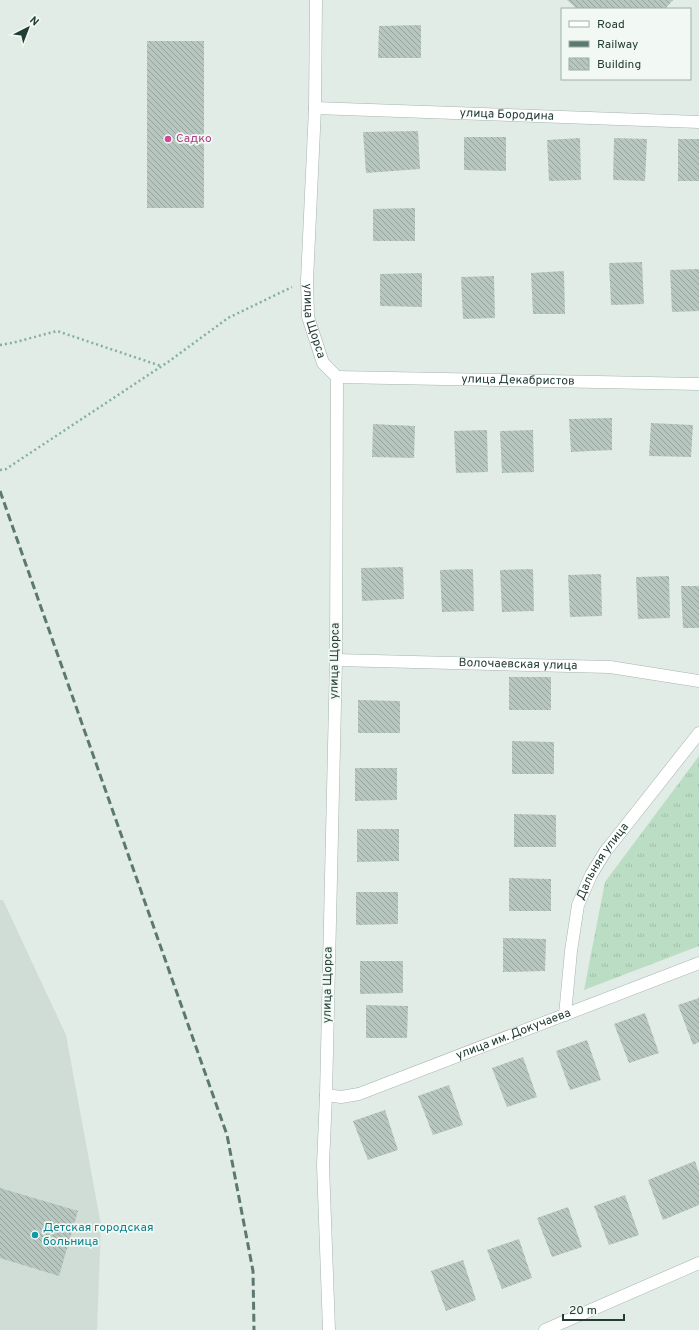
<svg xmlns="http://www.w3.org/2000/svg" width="699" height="1330" font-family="Overpass,sans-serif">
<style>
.built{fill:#d0dcd6}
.grass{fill:url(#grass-tufts)}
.building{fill:url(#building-back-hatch)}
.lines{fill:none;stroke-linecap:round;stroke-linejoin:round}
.street-casing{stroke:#a5b4ae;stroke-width:13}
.path{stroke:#82b0a1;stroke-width:2.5;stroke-dasharray:2 3;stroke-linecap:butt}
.street{stroke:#fff;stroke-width:12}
.rail{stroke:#5c7971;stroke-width:3;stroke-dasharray:8 4;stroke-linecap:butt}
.hotel-dot{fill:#d1479c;stroke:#f2f9f5;stroke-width:1.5}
.culture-dot{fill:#0f9aa8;stroke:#f2f9f5;stroke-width:1.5}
.labels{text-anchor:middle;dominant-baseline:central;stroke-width:3.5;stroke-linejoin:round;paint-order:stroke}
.street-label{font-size:12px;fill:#223d35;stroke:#f2f9f5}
.hotel-label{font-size:12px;fill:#b23c85;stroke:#f2f9f5;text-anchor:start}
.culture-label{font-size:12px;fill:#0d838f;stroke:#f2f9f5;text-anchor:start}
</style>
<defs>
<pattern id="grass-tufts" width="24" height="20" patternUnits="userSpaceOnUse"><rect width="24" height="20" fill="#baddc3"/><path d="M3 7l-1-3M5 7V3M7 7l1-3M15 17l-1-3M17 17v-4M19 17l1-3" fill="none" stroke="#a0bfa8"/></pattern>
<pattern id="building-back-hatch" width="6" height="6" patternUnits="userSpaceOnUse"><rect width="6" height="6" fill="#b7c7c0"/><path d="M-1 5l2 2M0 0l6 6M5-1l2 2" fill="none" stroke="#94a39d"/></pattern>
</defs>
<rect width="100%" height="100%" fill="#e2ece7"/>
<path class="built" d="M0,900H3L66,1035L101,1225L97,1330H0Z"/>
<path class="grass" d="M699,756V946L584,990L605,882Z"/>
<g class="building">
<path d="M567,0H673L665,9H577Z"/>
<path d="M421,25V58H378L379,26Z"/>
<rect x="147" y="41" width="57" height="167"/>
<path d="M418,131L420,169L366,173L363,132Z"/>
<path d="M464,137H506V171L464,170Z"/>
<path d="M580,138L581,180L549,181L547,140Z"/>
<path d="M614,138L647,139L645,181L613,180Z"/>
<rect x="678" y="139" width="21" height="42"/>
<path d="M415,208V241H373V209Z"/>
<path d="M642,262L644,304L611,305L609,263Z"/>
<path d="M699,269V311L672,312L670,270Z"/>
<path d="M564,271L565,314H533L531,273Z"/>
<path d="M422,273V307L380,306V274Z"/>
<path d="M494,276L495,318L463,319L461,277Z"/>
<path d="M612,418V450L571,452L569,419Z"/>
<path d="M651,423L693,425L691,457L649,456Z"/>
<path d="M373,424L415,426L414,458L372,457Z"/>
<path d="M487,430L488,472L456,473L454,431Z"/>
<path d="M533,430L534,472L502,473L500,431Z"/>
<path d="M403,567L404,599L362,601L361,568Z"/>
<path d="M473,569L474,611L442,612L440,570Z"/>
<path d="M533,569L534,611L502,612L500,570Z"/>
<path d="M601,574L602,616L570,617L568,575Z"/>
<path d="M669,576L670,618L638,619L636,577Z"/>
<path d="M681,586H699V628H683Z"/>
<rect x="509" y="677" width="42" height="33"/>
<path d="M358,700L400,701V733H358Z"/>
<path d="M512,741L554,742V774H512Z"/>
<path d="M355,768H397V800L355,801Z"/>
<path d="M514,814L556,815V847H514Z"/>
<path d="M357,829H399V861L357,862Z"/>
<path d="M509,878L551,879V911H509Z"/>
<path d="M356,892H398V924L356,925Z"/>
<path d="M503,938L546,939L545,971L503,972Z"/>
<path d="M360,961H403V993L360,994Z"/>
<path d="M699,998V1042L693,1045L678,1005Z"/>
<path d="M366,1005L408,1006L407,1038H366Z"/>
<path d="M645,1013L659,1053L629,1063L614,1024Z"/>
<path d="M587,1040L601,1080L570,1090L556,1051Z"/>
<path d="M523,1057L537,1097L507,1107L492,1068Z"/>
<path d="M449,1085L463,1125L433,1135L418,1096Z"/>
<path d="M385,1110L398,1150L368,1160L353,1121Z"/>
<path d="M695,1161L699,1174V1205L663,1220L648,1180Z"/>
<path d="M0,1188L78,1211L59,1276L0,1258Z"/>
<path d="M625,1195L639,1235L609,1245L594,1206Z"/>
<path d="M568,1207L582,1247L552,1257L537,1218Z"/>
<path d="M519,1239L532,1278L502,1289L487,1250Z"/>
<path d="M463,1260L476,1300L446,1311L431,1271Z"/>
</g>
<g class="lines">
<defs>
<g id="street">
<path id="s1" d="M316,0L315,108L307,280L308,317L323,363L337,377L336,660L326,1095L323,1165L329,1330"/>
<path id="s2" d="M315,108L699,122"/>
<path id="s3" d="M337,377L699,384"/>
<path id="s4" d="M336,660L610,667L699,681"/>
<path id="s5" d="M565,1015L571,951L578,905L591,875L605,852L699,733"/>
<path id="s6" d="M326,1095L341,1097L359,1094L699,963"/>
<path d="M545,1330L699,1263"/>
</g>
</defs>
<use href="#street" class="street-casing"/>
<g class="path">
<path d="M0,345L12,343L57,331L161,366"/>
<path d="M0,470L6,469L168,362L228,318L292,287"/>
</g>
<use href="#street" class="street"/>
<path class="rail" d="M0,491L227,1135L253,1271L254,1330"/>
</g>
<circle class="hotel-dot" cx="168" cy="139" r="4"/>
<circle class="culture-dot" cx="35" cy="1235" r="4"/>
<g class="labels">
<g class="street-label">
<text stroke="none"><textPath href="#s2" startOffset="192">улица Бородина</textPath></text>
<text stroke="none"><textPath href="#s1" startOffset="322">улица Щорса</textPath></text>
<text stroke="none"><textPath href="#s3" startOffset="181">улица Декабристов</textPath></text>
<text transform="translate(335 661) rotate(-89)">улица Щорса</text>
<text stroke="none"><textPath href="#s4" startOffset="182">Волочаевская улица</textPath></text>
<text stroke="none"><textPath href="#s5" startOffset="161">Дальняя улица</textPath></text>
<text transform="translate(328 985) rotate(-89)">улица Щорса</text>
<text stroke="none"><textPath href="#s6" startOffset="199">улица им. Докучаева</textPath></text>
</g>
<g class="hotel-label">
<text x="176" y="139">Садко</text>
</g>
<g class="culture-label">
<text x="43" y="1228">Детская городская<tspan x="43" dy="14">больница</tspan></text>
</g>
</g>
<rect x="561" y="8" width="130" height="72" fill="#f2f9f5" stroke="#9faea8"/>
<rect x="569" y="21" width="20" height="6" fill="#ffffff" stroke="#9faea8"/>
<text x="597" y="28" font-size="12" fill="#223d35">Road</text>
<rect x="569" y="41" width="20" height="6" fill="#5c7971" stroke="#9faea8"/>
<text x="597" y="48" font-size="12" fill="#223d35">Railway</text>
<rect x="569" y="58" width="20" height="12" fill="url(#building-back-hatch)" stroke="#9faea8"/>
<text x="597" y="68" font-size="12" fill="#223d35">Building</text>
<g transform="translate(28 28) rotate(42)" stroke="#f2f9f5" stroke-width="3" paint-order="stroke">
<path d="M0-3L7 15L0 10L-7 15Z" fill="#223d35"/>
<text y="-6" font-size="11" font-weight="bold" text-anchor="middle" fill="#223d35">N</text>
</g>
<path d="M563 1314v6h61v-6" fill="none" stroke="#223d35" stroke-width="2"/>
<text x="569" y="1314" font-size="12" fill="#223d35" stroke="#f2f9f5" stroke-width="3" paint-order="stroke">20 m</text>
</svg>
